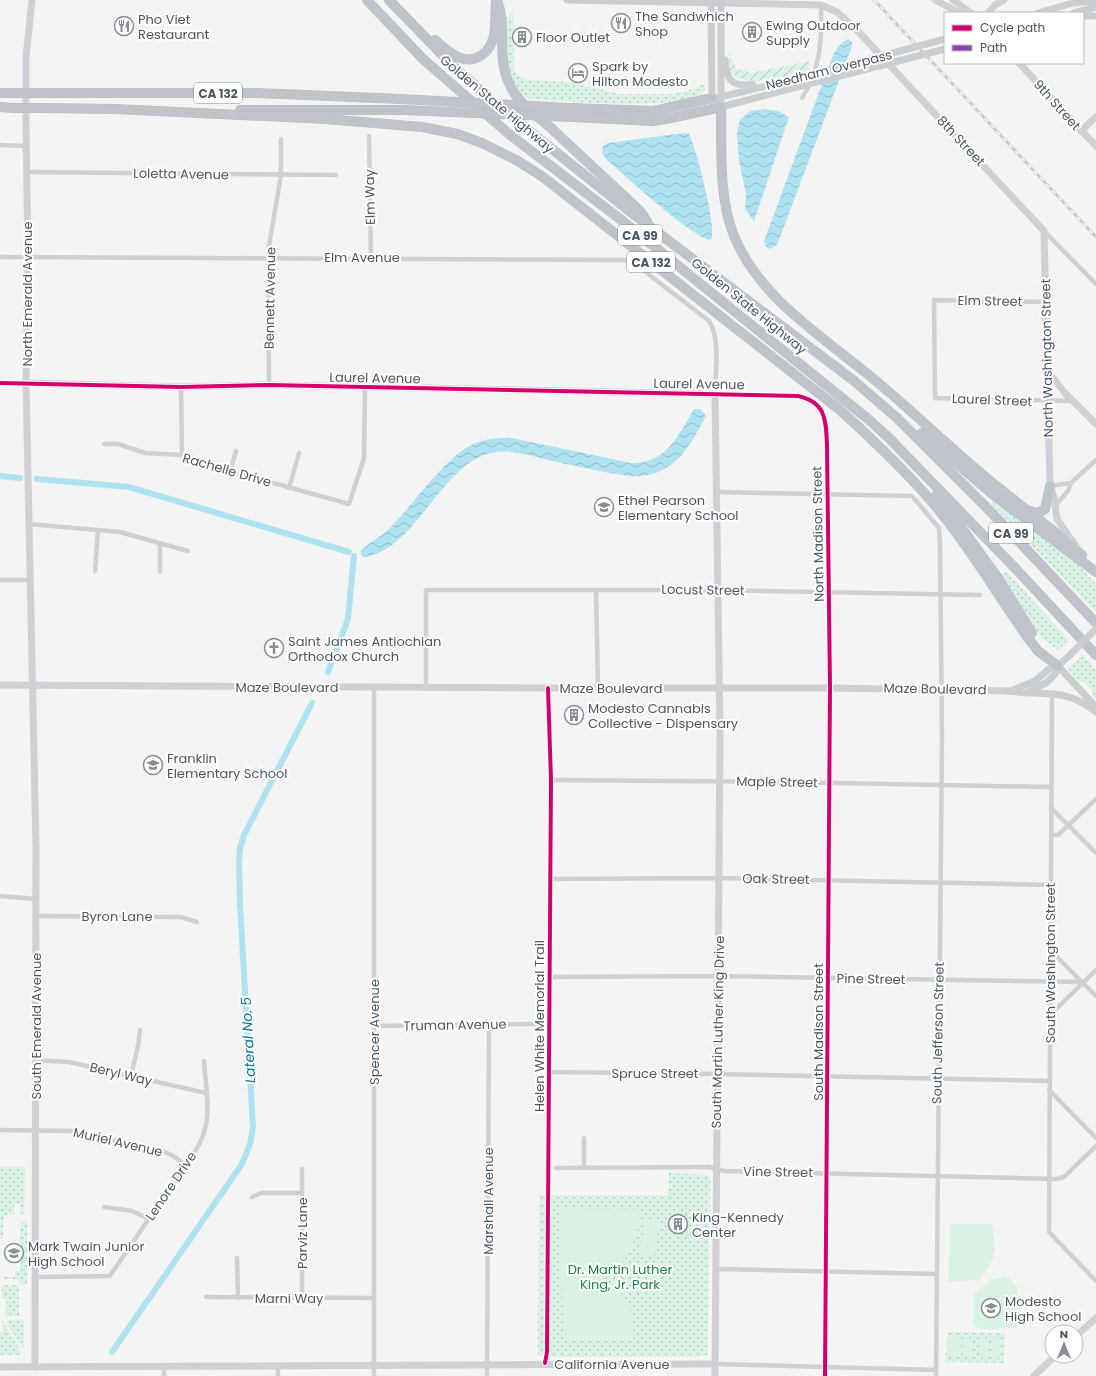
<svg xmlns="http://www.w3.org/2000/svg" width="1096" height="1376" font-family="Poppins,sans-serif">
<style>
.grass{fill:url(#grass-dots)}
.garden{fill:url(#garden-furrows)}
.pitch{fill:#d9f2e3}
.water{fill:url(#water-waves)}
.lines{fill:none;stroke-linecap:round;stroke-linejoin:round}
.canal{stroke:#aee2f0;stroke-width:6}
.highway-casing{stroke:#b9bec3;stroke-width:10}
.street{stroke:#ced0d2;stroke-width:4.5}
.secondary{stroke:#ced0d4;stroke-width:7}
.primary{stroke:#caced1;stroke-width:7}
.highway{stroke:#bec4c9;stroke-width:9}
.rail-casing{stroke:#c9cacc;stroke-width:3}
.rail{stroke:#fff;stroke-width:1.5;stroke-dasharray:4.5;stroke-linecap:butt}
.highway-bridge-casing{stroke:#b9bec3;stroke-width:10;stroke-linecap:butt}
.primary-bridge{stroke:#caced1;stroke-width:7}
.highway-bridge{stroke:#bec4c9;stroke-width:9}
.quiet{stroke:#8e44ad;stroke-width:3;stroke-dasharray:6 3;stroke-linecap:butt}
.cycleway-casing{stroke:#fff;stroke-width:6}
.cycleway{stroke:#d6006c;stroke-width:4}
.labels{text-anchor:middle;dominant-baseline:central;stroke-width:4;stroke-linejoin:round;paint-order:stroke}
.shield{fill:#fff;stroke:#808990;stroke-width:1}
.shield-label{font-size:12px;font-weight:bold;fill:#4a5661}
.poi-label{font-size:13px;fill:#4a5661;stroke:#fff;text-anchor:start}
.street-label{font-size:13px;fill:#4a5661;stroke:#fff}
.park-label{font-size:13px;fill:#17864f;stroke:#fff}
.water-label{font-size:14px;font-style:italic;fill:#0c7c9b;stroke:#fff}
</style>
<defs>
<pattern id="grass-dots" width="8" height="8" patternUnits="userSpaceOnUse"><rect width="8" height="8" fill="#d9f2e3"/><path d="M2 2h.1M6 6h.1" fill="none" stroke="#b2c7bb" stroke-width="1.8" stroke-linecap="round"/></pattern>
<pattern id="garden-furrows" width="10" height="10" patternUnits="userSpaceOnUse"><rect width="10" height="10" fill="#d9f2e3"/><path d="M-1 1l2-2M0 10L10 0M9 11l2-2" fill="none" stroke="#b2c7bb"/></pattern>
<pattern id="water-waves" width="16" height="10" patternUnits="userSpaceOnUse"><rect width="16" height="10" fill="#aee2f0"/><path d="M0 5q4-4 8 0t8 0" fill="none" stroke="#90bac6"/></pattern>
</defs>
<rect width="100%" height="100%" fill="#f4f4f4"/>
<g class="grass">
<path d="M513,11L514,70L524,79L574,83L619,94H670L687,91L705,83L704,88L706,89C689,114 555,100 523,98C504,75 506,44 506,16H509Z"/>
<path d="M994,500L1072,558L1096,584V612L991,503Z"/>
<path d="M1006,571L1069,640L1058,650L1042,639L1001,574Z"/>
<path d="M1083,655L1096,670V699L1093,696L1092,690L1084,682L1078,681L1068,669Z"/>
<path d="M0,1167H25L24,1214H20V1204H14V1214L8,1213L7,1215L4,1216L3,1239H0Z"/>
<path d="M669,1173L710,1175L708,1355L697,1357H550L538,1355L539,1195H668Z"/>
<path d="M22,1222H27V1285H20L19,1279H4V1277H15V1271H20V1227Z"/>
<path d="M2,1285H19V1299H4L2,1297Z"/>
<path d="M6,1300H19V1316L6,1317Z"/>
<path d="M24,1319V1348L23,1349L5,1321Z"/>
<path d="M2,1320L22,1352L21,1355H0V1332L3,1331Z"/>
<path d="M947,1332L1005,1333L1004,1363L946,1362Z"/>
</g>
<path class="garden" d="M729,49L732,62L738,70L744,69L750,73L811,61L807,71C791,75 744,89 732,73C727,66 729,57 729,49Z"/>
<g class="pitch">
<path d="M559,1209L640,1210C638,1237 633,1255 611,1273C606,1277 599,1279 594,1281C599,1283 607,1283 612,1286C631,1297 634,1321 634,1340H566L561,1283Z"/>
<path d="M645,1219L660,1222L653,1257L640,1254Z"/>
<path d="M950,1224H992C996,1251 997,1259 979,1280L948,1282Z"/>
<path d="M1006,1276L1017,1286V1328L983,1329L973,1325V1295L991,1280Z"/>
<path d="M950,1337H959V1357H949Z"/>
<path d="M963,1337L972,1338L971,1357H962Z"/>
<path d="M979,1338H989L988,1358H979Z"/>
<path d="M991,1338H1001L1000,1358H991Z"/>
</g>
<g class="water">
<path d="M848,39L852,42V46L777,245L770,249L766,247L764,241L831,60C835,50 840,43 848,39Z"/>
<path d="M766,109L778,111L789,117L754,221L745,209L746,195L739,160L737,134L740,119L751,111Z"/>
<path d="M684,133L689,134C696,148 718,230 711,240C695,240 623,174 607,160L602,153L603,146L608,143Z"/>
<path d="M694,409H700L706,416C688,450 672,479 629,476C602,472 575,466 548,460C532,456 514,450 497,452C442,458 418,550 364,557L361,555V550C371,542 382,536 391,527C413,504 446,457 473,444C485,439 499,437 512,438L631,463C666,464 679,435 694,409Z"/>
</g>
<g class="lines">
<g class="canal">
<path d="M0,476L20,478"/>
<path d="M37,479L129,487L349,552"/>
<path d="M328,672L348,619L354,556"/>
<path d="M112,1352L242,1164L250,1144L253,1127L240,905L239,861L240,848L244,835L312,703"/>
</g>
<defs>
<g id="highway">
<path d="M367,0L423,59L509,134L620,219L868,419L889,438L1016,569L1096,655"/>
<path d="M389,0L455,68L497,105L632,213L853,380L897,418L992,513L1096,623"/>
<path d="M497,0C507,26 497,55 508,81C516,103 537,115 553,130C582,157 611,184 640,211L647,221"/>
<path d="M435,40C442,46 449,53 458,57C475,65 491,52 494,35C496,24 495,13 496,1"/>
<path d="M0,93H13"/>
<path d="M36,93H257L400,99"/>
<path d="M0,107L13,108"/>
<path d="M36,108L119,109"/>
<path d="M569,108L654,111L712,98"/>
<path d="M115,109L326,119L422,127L457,134L482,143L518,161L543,177L840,410C872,439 904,469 932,502C968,544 996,593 1028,638L1038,651L1058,666"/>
<path d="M240,110H403"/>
<path d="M572,117L653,121L671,118L721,107C722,149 718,196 734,236C761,302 830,341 882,386C914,413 944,442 976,469C1011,499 1048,525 1082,555"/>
<path d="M922,433L991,493L1096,572"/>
<path d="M937,494L998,578L1032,633"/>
<path d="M1030,511L1038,513L1045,509L1050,486"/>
</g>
</defs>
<use href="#highway" class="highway-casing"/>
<g class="street">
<path d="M802,98C821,68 822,39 821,5"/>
<path d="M369,136L371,257"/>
<path d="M0,145L26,146"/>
<path d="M27,172L336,175"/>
<path d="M1044,231L1096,284"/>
<path d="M0,257L624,260L634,263L709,321C721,339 715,373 715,394L798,396C826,402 826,420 827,445L830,688L825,1376"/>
<path d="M1045,302L934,300L935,398L1073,401"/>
<path d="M0,383H26"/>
<path d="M269,385L268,252L281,175V139"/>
<path d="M181,387L182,455"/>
<path d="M104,444H118L145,453L182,455L196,459L230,471L349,504L364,458L365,388"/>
<path d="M230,471L236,451"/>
<path d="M1050,486L1071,483L1096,460"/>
<path d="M289,488L299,453"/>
<path d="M717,492L912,496L939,528L940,545L942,736L936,1376"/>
<path d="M1056,505L1068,491L1071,483"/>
<path d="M29,524L120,532L188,551"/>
<path d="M160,543V572"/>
<path d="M95,571L98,530"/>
<path d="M0,580H30"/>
<path d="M596,590L598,688"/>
<path d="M426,687V590H710L980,595"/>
<path d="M1052,694L1049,1232L1096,1281"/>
<path d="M551,780L784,782L1051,787"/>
<path d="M1051,808L1096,853"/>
<path d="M1051,835H1058L1096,799"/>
<path d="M550,879L720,878L1050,885"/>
<path d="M0,896L36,899"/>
<path d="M36,916L181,917L197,922"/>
<path d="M1050,950L1096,996"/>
<path d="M549,977L718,976L1083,982"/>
<path d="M1049,1016L1096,970"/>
<path d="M374,1026L536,1024"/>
<path d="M35,1060L69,1062L206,1093"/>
<path d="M548,1072L717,1074L1049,1081"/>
<path d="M131,1076L138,1046L140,1030"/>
<path d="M1049,1090L1096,1138"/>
<path d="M0,1130L75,1131L165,1152L175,1157L185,1165"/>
<path d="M556,1168L709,1167L724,1171L1056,1179L1064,1177L1096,1146"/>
<path d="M584,1168V1138"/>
<path d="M302,1169V1298"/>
<path d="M252,1197L261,1193H302"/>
<path d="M104,1207L132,1211L149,1219"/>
<path d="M237,1258L238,1298"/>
<path d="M717,1269L937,1274"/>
<path d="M35,1277L110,1276L185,1165C216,1130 207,1103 204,1061"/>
<path d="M206,1297L373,1298"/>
<path d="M715,1364L936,1370"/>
<path d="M278,1366V1376"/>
<path d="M164,1367V1376"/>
<path d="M374,1376V687"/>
<path d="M487,1376L489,1025"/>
</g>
<g class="secondary">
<path d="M32,0L26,57V126L28,257L26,383L36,848L35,1367"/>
<path d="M935,0L960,13"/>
<path d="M953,0L971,13"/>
<path d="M721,3L821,5L837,12L856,29L1044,231L1050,486L1054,497L1057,519L1076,546"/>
<path d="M988,13L995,5L1004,0"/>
<path d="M1019,63L1096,146"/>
<path d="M1081,131L1096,117"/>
<path d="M1048,371L1064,392L1096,424"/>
<path d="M26,383L181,387L269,385L715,394L720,734L715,1376"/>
<path d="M0,685L548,688H830L1008,691"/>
<path d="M1076,1336L1096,1318"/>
<path d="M0,1367L715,1364"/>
<path d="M1034,1376L1055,1356"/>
</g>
<g class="primary">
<path d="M567,0L721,3V107"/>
<path d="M711,3L712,98L715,101"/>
<path d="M1038,13L1073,3L1096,1"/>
<path d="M1074,13L1096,7"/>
<path d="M1083,16H1096"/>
<path d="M725,60C726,80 733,88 753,84"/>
<path d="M716,98L792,80"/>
<path d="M721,107L789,89"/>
<path d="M1058,666L1096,707"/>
<path d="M1013,690L1035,681L1049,669L1058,666"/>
<path d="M1008,691C1043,696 1066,687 1096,712"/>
<path d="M1030,691L1046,683L1055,674L1058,666L1070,655"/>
</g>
<use href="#highway" class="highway"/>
<defs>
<path id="rail" d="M874,0L1096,237"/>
</defs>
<use href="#rail" class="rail-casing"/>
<use href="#rail" class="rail"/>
<defs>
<g id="highway-bridge">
<path d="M13,93H36"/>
<path d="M400,99L569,108"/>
<path d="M13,108H36"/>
<path d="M403,110L572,117"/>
</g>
</defs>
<use href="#highway-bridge" class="highway-bridge-casing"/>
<g class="primary-bridge">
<path d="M792,80L945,39"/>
<path d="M789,89L945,49"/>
<path d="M1070,655L1096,629"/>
</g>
<use href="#highway-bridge" class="highway-bridge"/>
<path class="quiet" d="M1047,1343L1049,1351"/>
<defs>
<g id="cycleway">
<path d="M0,383L181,387L269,385L798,396C826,402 826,420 827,445L830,688L825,1376"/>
<path d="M545,1363L547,1352L551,780L548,688"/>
</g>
</defs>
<use href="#cycleway" class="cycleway-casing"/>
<use href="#cycleway" class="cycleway"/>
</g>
<defs>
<symbol id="restaurant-ring" viewBox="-11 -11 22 22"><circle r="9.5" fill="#fff" stroke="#868d94" stroke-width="1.5"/><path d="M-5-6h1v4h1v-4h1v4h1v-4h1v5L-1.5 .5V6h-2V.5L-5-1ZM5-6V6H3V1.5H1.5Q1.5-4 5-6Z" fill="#868d94"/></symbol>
<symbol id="building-ring" viewBox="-11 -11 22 22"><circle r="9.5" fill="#fff" stroke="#868d94" stroke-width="1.5"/><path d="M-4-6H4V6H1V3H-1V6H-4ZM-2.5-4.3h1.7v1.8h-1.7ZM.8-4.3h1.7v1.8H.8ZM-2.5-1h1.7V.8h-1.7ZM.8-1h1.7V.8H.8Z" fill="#868d94"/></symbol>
<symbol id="hotel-ring" viewBox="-11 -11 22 22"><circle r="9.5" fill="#fff" stroke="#868d94" stroke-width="1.5"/><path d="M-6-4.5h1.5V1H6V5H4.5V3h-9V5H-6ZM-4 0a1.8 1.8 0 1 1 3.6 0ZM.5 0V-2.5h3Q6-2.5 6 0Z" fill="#868d94"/></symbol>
<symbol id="school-ring" viewBox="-11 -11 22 22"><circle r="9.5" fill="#fff" stroke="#868d94" stroke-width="1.5"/><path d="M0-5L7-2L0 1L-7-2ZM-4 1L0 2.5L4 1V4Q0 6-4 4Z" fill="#868d94"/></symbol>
<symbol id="church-ring" viewBox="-11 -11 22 22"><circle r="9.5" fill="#fff" stroke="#868d94" stroke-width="1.5"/><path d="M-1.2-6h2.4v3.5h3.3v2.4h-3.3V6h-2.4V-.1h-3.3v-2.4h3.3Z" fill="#868d94"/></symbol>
</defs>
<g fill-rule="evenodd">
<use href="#restaurant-ring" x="610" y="12" width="22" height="22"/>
<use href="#restaurant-ring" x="113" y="15" width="22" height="22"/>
<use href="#building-ring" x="741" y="21" width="22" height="22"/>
<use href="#building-ring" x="511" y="26" width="22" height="22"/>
<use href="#hotel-ring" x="567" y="62" width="22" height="22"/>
<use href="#school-ring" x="593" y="496" width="22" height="22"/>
<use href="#church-ring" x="263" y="637" width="22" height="22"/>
<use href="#building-ring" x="563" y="704" width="22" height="22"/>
<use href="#school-ring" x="142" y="754" width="22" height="22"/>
<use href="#building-ring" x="667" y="1213" width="22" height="22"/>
<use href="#school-ring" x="3" y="1242" width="22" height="22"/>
<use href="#school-ring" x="980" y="1297" width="22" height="22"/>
</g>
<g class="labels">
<g class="shield">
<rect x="194" y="83" width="48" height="20" rx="3"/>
<rect x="618" y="225" width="44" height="20" rx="3"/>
<rect x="627" y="252" width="48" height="20" rx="3"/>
<rect x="989" y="523" width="44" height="20" rx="3"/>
</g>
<g class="shield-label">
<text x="218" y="93">CA 132</text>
<text x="640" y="235">CA 99</text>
<text x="651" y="262">CA 132</text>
<text x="1011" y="533">CA 99</text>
</g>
<g class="poi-label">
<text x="635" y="16">The Sandwhich<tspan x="635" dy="15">Shop</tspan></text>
<text x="138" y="19">Pho Viet<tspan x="138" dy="15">Restaurant</tspan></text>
<text x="766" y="25">Ewing Outdoor<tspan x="766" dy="15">Supply</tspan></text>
<text x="536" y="37">Floor Outlet</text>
<text x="592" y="66">Spark by<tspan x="592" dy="15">Hilton Modesto</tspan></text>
<text x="618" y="500">Ethel Pearson<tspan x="618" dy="15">Elementary School</tspan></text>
<text x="288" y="641">Saint James Antiochian<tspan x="288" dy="15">Orthodox Church</tspan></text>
<text x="588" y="708">Modesto Cannabis<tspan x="588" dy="15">Collective - Dispensary</tspan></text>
<text x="167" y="758">Franklin<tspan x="167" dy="15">Elementary School</tspan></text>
<text x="692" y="1217">King-Kennedy<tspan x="692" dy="15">Center</tspan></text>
<text x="28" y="1246">Mark Twain Junior<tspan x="28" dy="15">High School</tspan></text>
<text x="1005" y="1301">Modesto<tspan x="1005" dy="15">High School</tspan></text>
</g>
<g class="street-label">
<text transform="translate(829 70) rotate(-14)">Needham Overpass</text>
<text transform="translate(497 104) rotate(40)">Golden State Highway</text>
<text transform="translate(1057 105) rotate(48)">9th Street</text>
<text transform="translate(961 141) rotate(47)">8th Street</text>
<text transform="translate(181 174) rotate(1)">Loletta Avenue</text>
<text transform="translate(370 197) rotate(-91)">Elm Way</text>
<text x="362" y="257">Elm Avenue</text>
<text transform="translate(27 294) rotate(-90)">North Emerald Avenue</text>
<text transform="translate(270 298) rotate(-89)">Bennett Avenue</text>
<text transform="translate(990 301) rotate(1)">Elm Street</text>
<text transform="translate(749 306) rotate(39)">Golden State Highway</text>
<text transform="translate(1047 358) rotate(-91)">North Washington Street</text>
<text transform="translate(375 378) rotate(1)">Laurel Avenue</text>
<text transform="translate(699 384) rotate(1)">Laurel Avenue</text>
<text transform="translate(992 400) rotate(2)">Laurel Street</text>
<text transform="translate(227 470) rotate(16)">Rachelle Drive</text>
<text transform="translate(818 534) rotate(-91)">North Madison Street</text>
<text transform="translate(703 590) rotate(1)">Locust Street</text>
<text x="287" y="687">Maze Boulevard</text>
<text x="611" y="688">Maze Boulevard</text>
<text transform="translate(935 689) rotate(1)">Maze Boulevard</text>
<text transform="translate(777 782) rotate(1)">Maple Street</text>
<text transform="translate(776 879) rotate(1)">Oak Street</text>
<text x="117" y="916">Byron Lane</text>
<text transform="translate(1050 963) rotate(-90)">South Washington Street</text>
<text transform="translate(871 979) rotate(1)">Pine Street</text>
<text transform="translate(455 1025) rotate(-1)">Truman Avenue</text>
<text transform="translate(36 1026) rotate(-90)">South Emerald Avenue</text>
<text transform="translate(539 1026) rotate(-90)">Helen White Memorial Trail</text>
<text transform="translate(374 1032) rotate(-90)">Spencer Avenue</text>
<text transform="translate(718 1032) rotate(-89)">South Martin Luther King Drive</text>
<text transform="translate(818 1032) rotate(-90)">South Madison Street</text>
<text transform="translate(938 1033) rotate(-89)">South Jefferson Street</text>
<text x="655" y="1073">Spruce Street</text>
<text transform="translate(121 1074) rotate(13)">Beryl Way</text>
<text transform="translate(118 1142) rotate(13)">Muriel Avenue</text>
<text transform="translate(778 1172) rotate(1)">Vine Street</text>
<text transform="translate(171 1186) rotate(-56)">Lenore Drive</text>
<text transform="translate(488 1201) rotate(-90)">Marshall Avenue</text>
<text transform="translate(302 1233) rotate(-90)">Parviz Lane</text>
<text x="289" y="1298">Marni Way</text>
<text x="612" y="1364">California Avenue</text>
</g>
<g class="park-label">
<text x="620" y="1269">Dr. Martin Luther<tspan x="620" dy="15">King, Jr. Park</tspan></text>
</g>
<g class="water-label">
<text transform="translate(248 1040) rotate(-93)">Lateral No. 5</text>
</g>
</g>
<rect x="944" y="12" width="140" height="52" fill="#ffffff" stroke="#b7bbc0"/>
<rect x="952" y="25" width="20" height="6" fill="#d6006c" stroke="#b7bbc0"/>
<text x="980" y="32" font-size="12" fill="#4a5661">Cycle path</text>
<rect x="952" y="45" width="20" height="6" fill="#8e44ad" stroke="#b7bbc0"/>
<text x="980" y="52" font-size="12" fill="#4a5661">Path</text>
<g transform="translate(1064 1344)"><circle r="19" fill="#ffffff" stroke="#b7bbc0"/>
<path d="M0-3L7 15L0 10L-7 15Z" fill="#868d94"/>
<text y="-6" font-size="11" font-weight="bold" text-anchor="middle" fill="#4a5661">N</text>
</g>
</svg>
